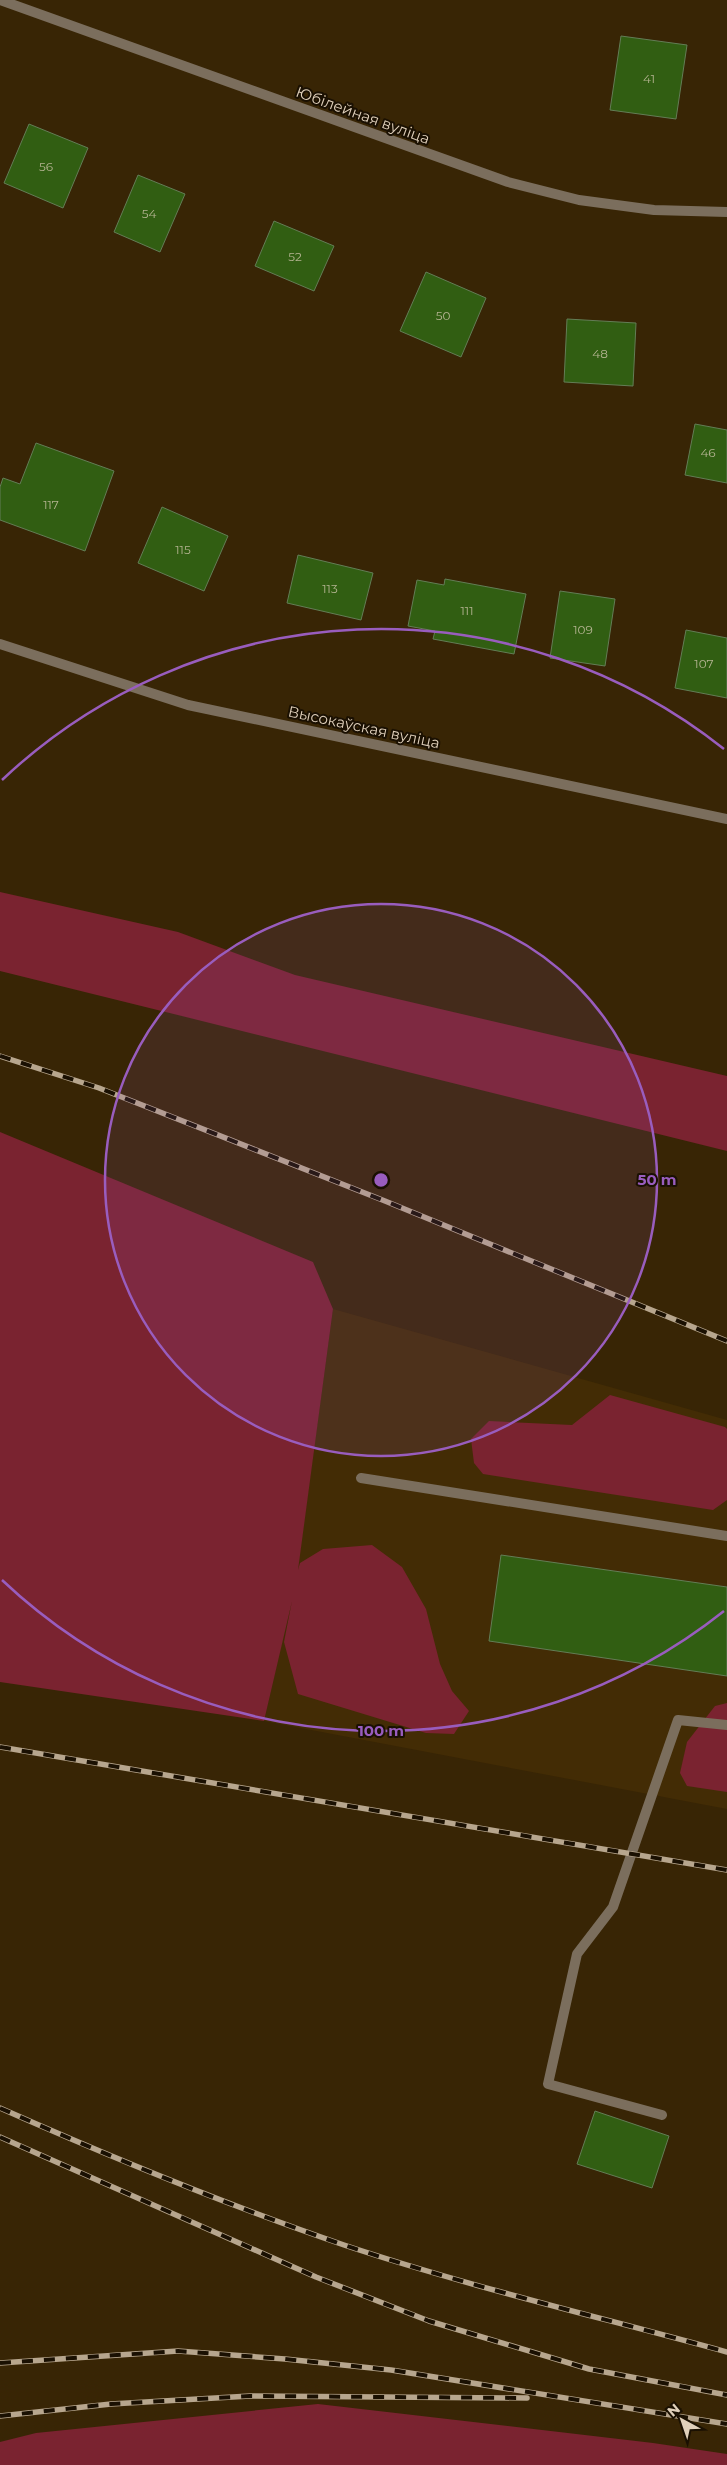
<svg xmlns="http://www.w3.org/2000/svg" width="727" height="2465" font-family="Montserrat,sans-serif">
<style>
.built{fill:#432c05}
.green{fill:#7a2330}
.building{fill:#315e12;stroke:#637d56}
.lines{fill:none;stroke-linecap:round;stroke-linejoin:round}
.lane{stroke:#7b6e5d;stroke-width:10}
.street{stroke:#7b6e5d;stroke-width:10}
.rail-casing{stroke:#b7a68e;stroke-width:5.5}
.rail{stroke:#1a1002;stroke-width:4;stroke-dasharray:11;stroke-linecap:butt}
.ring{fill:none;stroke:#995dbe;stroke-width:2.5}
.labels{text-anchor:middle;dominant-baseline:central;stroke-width:4;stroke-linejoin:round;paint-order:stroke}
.number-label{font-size:12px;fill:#b4b491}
.street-label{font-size:15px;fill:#e0d0bb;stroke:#1a1002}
.centre{fill:#995dbe;stroke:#1a1002;stroke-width:2.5}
.ring-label{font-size:15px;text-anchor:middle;font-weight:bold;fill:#995dbe;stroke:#1a1002;stroke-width:4;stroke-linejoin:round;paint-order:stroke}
</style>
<rect width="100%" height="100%" fill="#382505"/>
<path class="built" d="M333,1309L727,1420V1809L264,1721L296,1580Z"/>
<g class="green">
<path d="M0,892L178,932L295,975L727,1076V1151L0,971Z"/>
<path d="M0,1132L313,1262L333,1309L298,1570L300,1563L323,1549L372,1545L402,1567L426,1609L440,1664L452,1691L469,1711L454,1734L426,1733L298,1694L284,1642L292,1601L264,1721L0,1682Z"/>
<path d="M610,1395L725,1427L727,1429V1500L713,1510L483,1474L474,1463L471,1439L489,1421L572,1425Z"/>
<path d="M727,1703V1792L687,1786L680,1773L687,1742L715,1706Z"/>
<path d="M318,2404L653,2443L727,2454V2465H0V2442L36,2433Z"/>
</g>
<g class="building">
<path d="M621,36L687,45L676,119L610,110Z"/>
<path d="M29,124L88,148L63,208L4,183Z"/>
<path d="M138,175L185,194L160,252L114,232Z"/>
<path d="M274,221L334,246L314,291L255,266Z"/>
<path d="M426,272L486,298L461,357L400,331Z"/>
<path d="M567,319L636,323L633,386L564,382Z"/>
<path d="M695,424L727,430V483L685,475Z"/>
<path d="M36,443L114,471L85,551L0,520V487L3,478L20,484Z"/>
<path d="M162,507L228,536L204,591L138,563Z"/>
<path d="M298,555L373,573L361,620L287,603Z"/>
<path d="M445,579L526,594L514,654L433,639L435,631L408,626L417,580L444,585Z"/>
<path d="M560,591L615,599L605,666L550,658Z"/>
<path d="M686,630L727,638V698L675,688Z"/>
<path d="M501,1555L727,1587V1676L489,1641Z"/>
<path d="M595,2111L669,2136L652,2188L577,2164Z"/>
</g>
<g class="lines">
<g class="lane">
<path d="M361,1478L727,1536"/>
<path d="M662,2115L548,2084L577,1954L613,1907L678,1720L727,1725"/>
</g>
<g class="street">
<path d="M0,0L508,182L579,200L654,210L727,212"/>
<path d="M0,644L188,705L727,819"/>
</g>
<defs>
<g id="rail">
<path d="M0,1056L99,1088L385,1201L727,1341"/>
<path d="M0,1747L727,1870"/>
<path d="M0,2108C113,2158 227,2205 344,2245C470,2287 600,2317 727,2352"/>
<path d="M0,2137L316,2277L429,2321L589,2369L727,2395"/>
<path d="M0,2363L178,2351L285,2359L391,2370L727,2424"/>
<path d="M0,2416L111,2404L250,2396L527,2398"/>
</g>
</defs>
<use href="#rail" class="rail-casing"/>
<use href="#rail" class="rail"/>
</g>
<circle cx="381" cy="1180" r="276" fill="#995dbe" fill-opacity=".12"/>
<g class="ring">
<circle cx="381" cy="1180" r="276"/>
<path d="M724 1611A551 551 0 0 1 2 1580M2 780A551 551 0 0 1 724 749"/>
</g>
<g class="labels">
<g class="number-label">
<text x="649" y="78">41</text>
<text x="46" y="166">56</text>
<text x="149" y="213">54</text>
<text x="295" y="256">52</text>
<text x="443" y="315">50</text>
<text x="600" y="353">48</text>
<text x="708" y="452">46</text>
<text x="51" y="504">117</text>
<text x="183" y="549">115</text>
<text x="330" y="588">113</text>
<text x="467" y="610">111</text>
<text x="583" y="629">109</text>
<text x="704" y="663">107</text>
</g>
<g class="street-label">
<text transform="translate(363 115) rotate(20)">Юбілейная вуліца</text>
<text transform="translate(364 727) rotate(12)">Высокаўская вуліца</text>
</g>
</g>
<circle cx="381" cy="1180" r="8" class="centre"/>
<g class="ring-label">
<text x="657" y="1185">50 m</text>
<text x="381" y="1736">100 m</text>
</g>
<g transform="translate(682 2420) rotate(320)" stroke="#1a1002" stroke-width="4" paint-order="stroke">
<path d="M0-4L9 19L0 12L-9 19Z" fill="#e0d0bb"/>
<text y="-8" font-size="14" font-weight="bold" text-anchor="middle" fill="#e0d0bb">N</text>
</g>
</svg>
